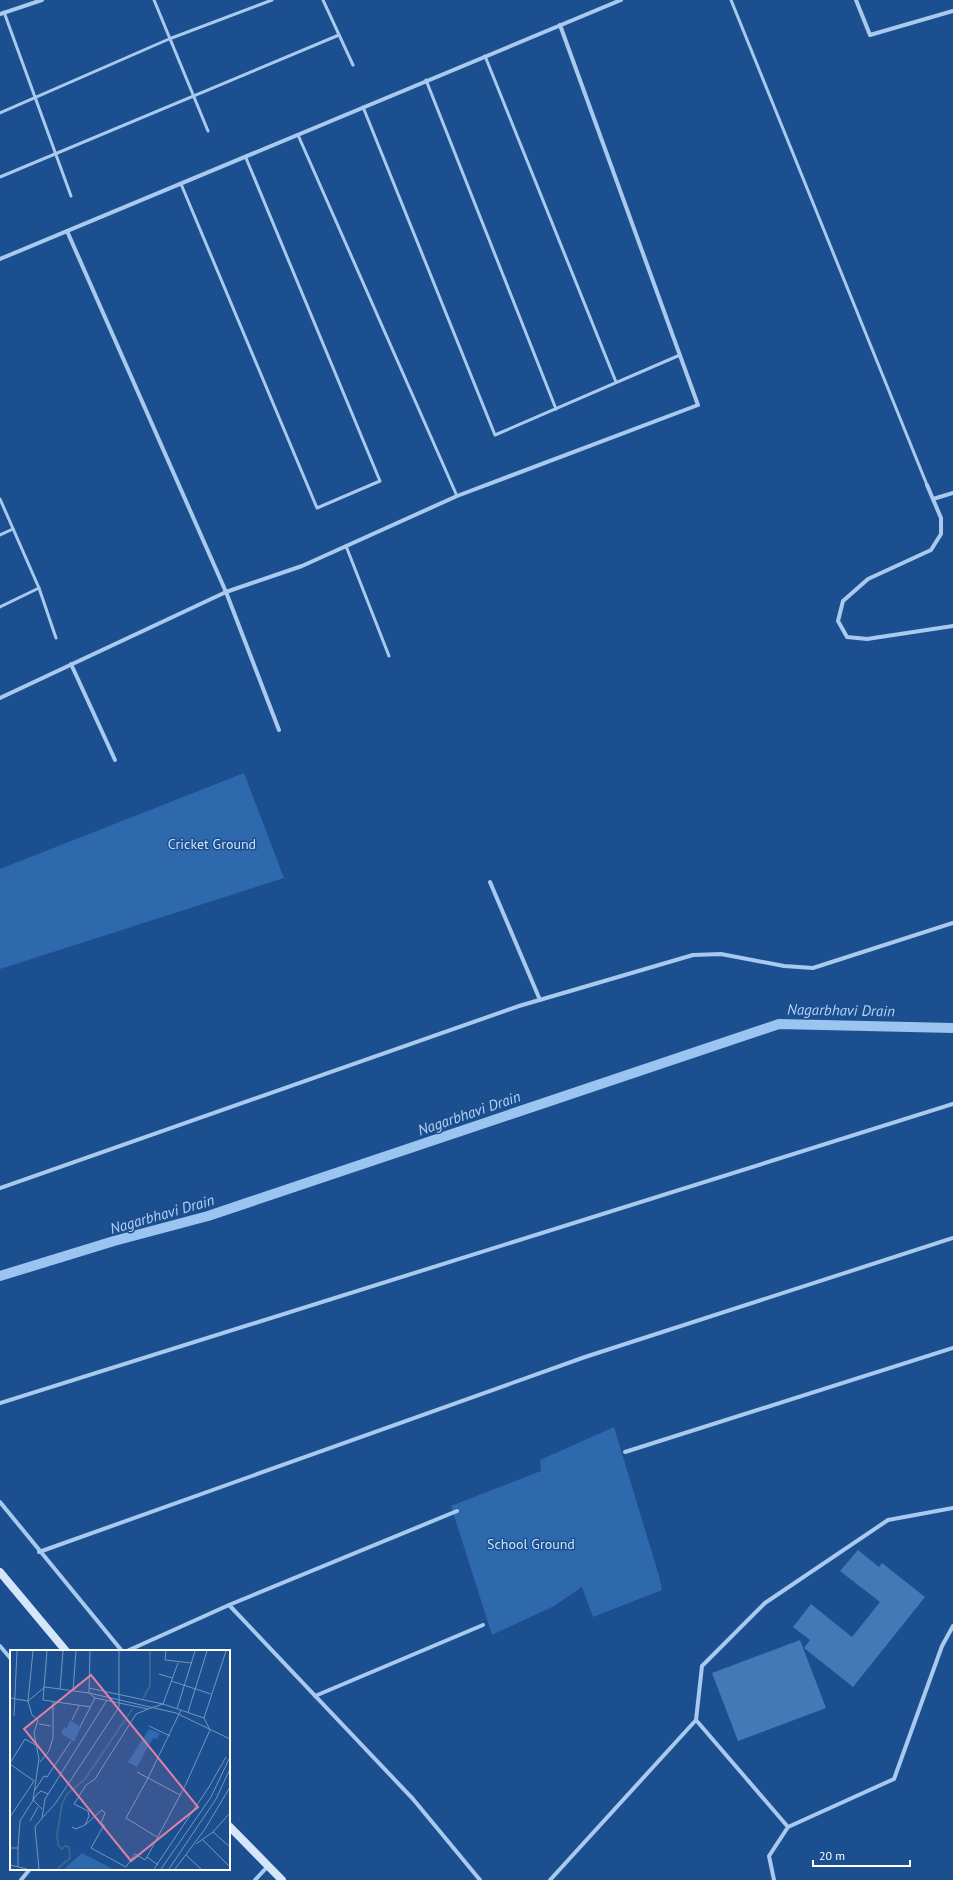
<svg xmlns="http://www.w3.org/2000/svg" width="953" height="1880" font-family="'PT Sans',sans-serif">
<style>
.green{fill:#2e69ad}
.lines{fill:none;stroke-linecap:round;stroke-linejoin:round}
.stream{stroke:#9cc4f0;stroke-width:10}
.building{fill:#4478b7}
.lane{stroke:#a9c9ee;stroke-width:3}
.street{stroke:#a9c9ee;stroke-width:4}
.secondary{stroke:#d6e6fa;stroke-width:8}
.labels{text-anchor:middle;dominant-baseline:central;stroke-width:3;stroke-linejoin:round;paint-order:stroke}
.park-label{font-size:14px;fill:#cfe3fa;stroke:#1b4f8f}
.water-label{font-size:15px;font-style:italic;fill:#b5d3f5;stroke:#1b4f8f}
.inset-river{fill:none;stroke:#3c6290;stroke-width:2}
.inset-road{fill:none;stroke:#7695bc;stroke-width:1}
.view{fill:#dd80a5;fill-opacity:0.15;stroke:#dd80a5;stroke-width:2}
.inset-edge{fill:none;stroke:#fff;stroke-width:2}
</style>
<rect width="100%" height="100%" fill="#1b4f8f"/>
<g class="green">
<path d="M244,773L284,878L0,969V869Z"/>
<path d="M614,1427L659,1576L662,1590L593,1617L582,1587L554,1606L492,1635L451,1506L541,1471L540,1460Z"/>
</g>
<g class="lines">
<path class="stream" d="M0,1276L114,1241L208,1216L779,1024L953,1028"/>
</g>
<g class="building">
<path d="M858,1550L879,1567L882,1563L925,1597L853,1687L804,1648L810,1640L793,1627L811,1604L852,1637L880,1602L840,1571Z"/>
<path d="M800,1640L826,1708L738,1741L712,1673Z"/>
</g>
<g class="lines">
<g class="lane">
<path d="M154,0L208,131"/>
<path d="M323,0L353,65"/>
<path d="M731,0L927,485"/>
<path d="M4,12L71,196"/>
<path d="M485,56L616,382"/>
<path d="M426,80L556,409"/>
<path d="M363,107L495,435L680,355"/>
<path d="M0,113L169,39L272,0"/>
<path d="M298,135L457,496"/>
<path d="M0,177L339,35"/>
<path d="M181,184L317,508L380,481L246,158"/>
<path d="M0,499L39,588L56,638"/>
<path d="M0,535L13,529"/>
<path d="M346,546L389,656"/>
<path d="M0,607L39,588"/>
</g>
<g class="street">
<path d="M856,0L870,35L953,11"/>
<path d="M0,14L42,0"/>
<path d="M67,231L226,592L279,730"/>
<path d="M0,259L621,0"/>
<path d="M927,485L941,518V534L931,550L868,579L843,601L838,621L847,637L867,639L953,626"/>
<path d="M933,499L953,493"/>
<path d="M71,664L115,760"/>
<path d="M0,698L226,592L302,566L457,496L698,405L560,25"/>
<path d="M490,882L540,1000"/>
<path d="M0,1188L519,1006L693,955L721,954L784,966L813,968L953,923"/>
<path d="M0,1403L953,1104"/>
<path d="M625,1452L953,1348"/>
<path d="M0,1502L122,1651"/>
<path d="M39,1552L585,1357L953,1238"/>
<path d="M229,1605L413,1799L480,1880"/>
<path d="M0,1646L11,1659"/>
<path d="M127,1651L229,1605L457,1511"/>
<path d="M315,1696L483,1625"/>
<path d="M696,1720L788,1827"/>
<path d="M21,1880L30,1869"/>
<path d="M255,1880L269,1865"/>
<path d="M550,1880L696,1720L702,1666L765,1603L888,1520L953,1508"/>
<path d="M774,1880L769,1856L788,1827L894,1779L942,1646L953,1626"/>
</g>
<g class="secondary">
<path d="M0,1572L66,1651"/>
<path d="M229,1826L282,1880"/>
</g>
</g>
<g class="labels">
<g class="park-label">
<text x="212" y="844">Cricket Ground</text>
<text x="531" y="1544">School Ground</text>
</g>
<g class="water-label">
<text transform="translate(841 1010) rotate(1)">Nagarbhavi Drain</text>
<text transform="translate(469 1113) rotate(-19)">Nagarbhavi Drain</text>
<text transform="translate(162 1214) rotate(-16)">Nagarbhavi Drain</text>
</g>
</g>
<g transform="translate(10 1650)">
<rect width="220" height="220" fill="#1b4f8f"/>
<path d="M60,70L71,77L64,92L51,83L54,77L57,78ZM139,79L150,83L147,89L143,88L127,117L118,112ZM72,203L103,219H54Z" fill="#2e69ad"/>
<path class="inset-river" d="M133,48L140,36V1M47,219L60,208L59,197L55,196L52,199L48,195L47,185L52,154L57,144L75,129L123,58"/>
<path class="inset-road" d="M23,1L18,51L22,65L28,70L24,83L29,109L23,150L32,159M37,1L33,50L81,57M80,1L79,43L85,48L138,59L153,54L168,13M156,1L155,10L182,13M149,24L162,28M161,31L201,44M79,38L153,54L194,68M50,39L53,1M63,41L66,1M0,48L18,51L35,37L79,43L166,63L220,89M167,59L185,1M178,62L197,1M4,66L7,1M62,70L69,56M29,74L41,76M139,76L160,86M70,77L85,48M30,112L39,101L43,88V51M0,113L15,89L29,97M0,114L24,131M127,122L170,145M25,140L34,126L37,127L61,91M0,167L24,131M32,168L45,154L109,57V1M20,171L28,157M75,175L92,160L95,163L91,173L95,176M94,175L81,198L116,217L125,204L135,210L137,207M62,177L66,179L75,175L79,166L78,161L64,154L76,135L85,129L126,64L138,59M203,182L220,197M147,187L116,168L138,128L171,60M193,190L220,217M186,194L203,182L220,163M0,198H8V217M8,198L10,171L27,144L31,141L38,144M176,205L191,219M0,215L17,219M148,215L137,207L175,136L200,80L194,68L216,1M29,219L25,177L32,168L35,149L97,50M144,219L199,137L216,107M151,219L201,147L220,107M159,219L206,149L220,119M165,219L195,179L220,137"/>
<path class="view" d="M81,25L188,157L121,211L14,79Z"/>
<rect width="220" height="220" class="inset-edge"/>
</g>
<path d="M813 1860v6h97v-6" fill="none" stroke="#ffffff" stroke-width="2"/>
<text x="819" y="1860" font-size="12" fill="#ffffff" stroke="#1b4f8f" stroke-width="3" paint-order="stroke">20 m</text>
</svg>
